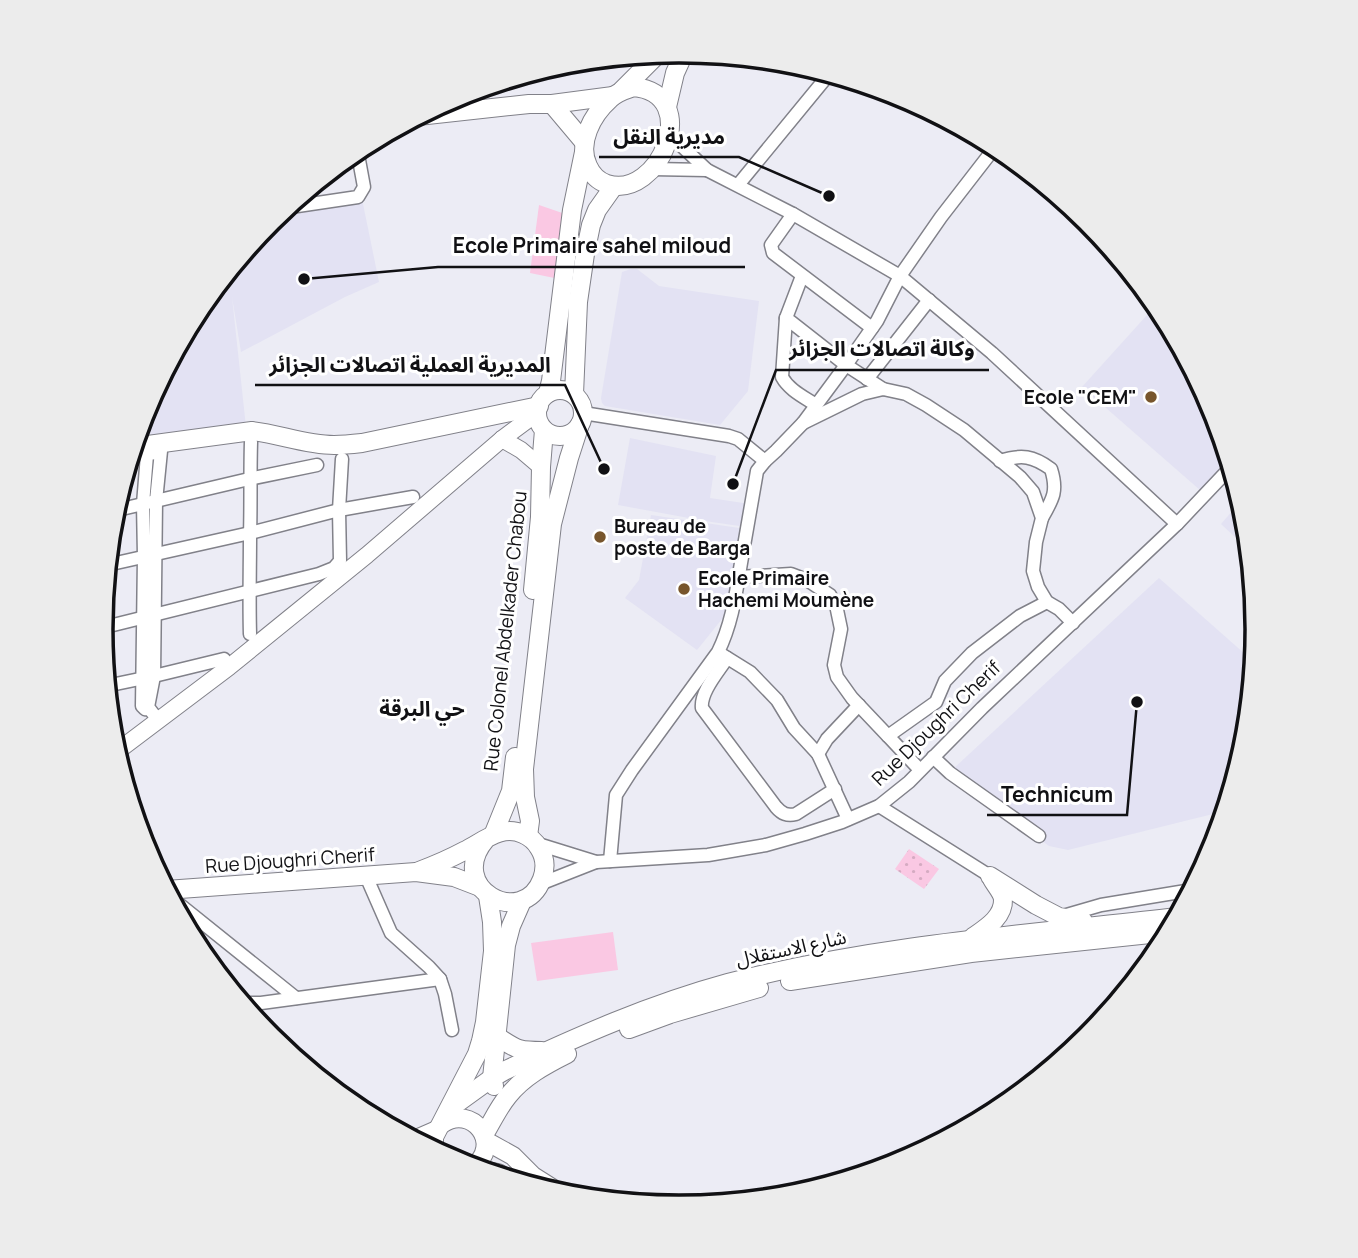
<svg xmlns="http://www.w3.org/2000/svg" width="1358" height="1258" font-family="Manrope,'Noto Sans Arabic',sans-serif">
<style>
.built{fill:#e3e2f3}
.grass{fill:url(#grass-dots)}
.pitch{fill:#fac8e3}
.lines{fill:none;stroke-linecap:round;stroke-linejoin:round}
.minor-casing{stroke:#818189;stroke-width:15}
.tertiary-casing{stroke:#818189;stroke-width:18}
.secondary-casing{stroke:#818189;stroke-width:20}
.minor{stroke:#fff;stroke-width:12}
.tertiary{stroke:#fff;stroke-width:16}
.secondary{stroke:#fff;stroke-width:18}
.poi-dot{fill:#77552c;stroke:#fff;stroke-width:2.5}
.labels{text-anchor:middle;dominant-baseline:central;stroke-width:6;stroke-linejoin:round;paint-order:stroke}
.poi-label{font-size:19px;font-weight:bold;fill:#111114;stroke:#fff;text-anchor:start}
.street-label{font-size:19px;fill:#111114;stroke:#fff}
.neighbourhood-label{font-size:21px;font-weight:bold;fill:#111114;stroke:#fff}
.rim{fill:none;stroke:#111114;stroke-width:3.5}
.leader{fill:none;stroke:#111114;stroke-width:2.5}
.callout-dot{fill:#111114;stroke:#fff;stroke-width:2.5}
.callout-label{font-size:21px;text-anchor:middle;font-weight:bold;fill:#111114;stroke:#fff;stroke-width:6;stroke-linejoin:round;paint-order:stroke}
</style>
<defs>
<pattern id="grass-dots" width="8" height="8" patternUnits="userSpaceOnUse" patternTransform="scale(1.75)"><rect width="8" height="8" fill="#fac8e3"/><path d="M2 2h.1M6 6h.1" fill="none" stroke="#d5abc2" stroke-width="1.8" stroke-linecap="round"/></pattern>
</defs>
<rect width="100%" height="100%" fill="#ececf5"/>
<g class="built">
<path d="M362,199L379,282L345,297L241,352L232,297L246,427L134,442L145,407L198,307L270,220Z"/>
<path d="M631,269H637L659,286L759,301L748,391L720,425L605,406L602,403L601,398L622,272Z"/>
<path d="M1157,304L1213,408L1229,459L1200,490L1082,387Z"/>
<path d="M630,438L716,456L710,498L750,504L746,527L705,521L618,505Z"/>
<path d="M1241,501L1246,517L1249,550L1221,524Z"/>
<path d="M651,515L746,529L731,613L722,619L697,650L625,598L639,580Z"/>
<path d="M1159,578L1254,662L1246,742L1225,811L1068,850L1049,846L955,779L953,769Z"/>
</g>
<path class="grass" d="M909,849L939,869L924,889L895,869Z"/>
<g class="pitch">
<path d="M539,205L571,216L564,280L530,273Z"/>
<path d="M613,932L618,970L537,981L531,943Z"/>
</g>
<g class="lines">
<defs>
<g id="minor">
<path d="M669,134L707,170L793,214L900,276L992,353L1177,524"/>
<path d="M652,169L707,170"/>
<path d="M738,185L830,73"/>
<path d="M284,208L358,197L364,187L357,149"/>
<path d="M793,214L771,245L773,253L872,328"/>
<path d="M1082,216L1089,222"/>
<path d="M802,276L786,318L846,365L883,389"/>
<path d="M786,318L782,377C789,390 804,397 816,405"/>
<path d="M867,379L929,300"/>
<path d="M583,413L729,436L738,439L765,461L757,471L756,477C751,505 746,534 741,563C736,593 732,624 718,652L632,770L616,795L610,861"/>
<path d="M803,423L862,394L883,389L906,394L926,405L964,430L1020,477L1033,492L1042,518L1036,542L1033,571L1038,587L1047,602L1059,609L1073,623"/>
<path d="M765,461L776,451L803,423L846,365L877,321L900,276L941,217L996,146"/>
<path d="M1000,461C1022,454 1033,456 1051,469C1058,491 1053,499 1042,518"/>
<path d="M113,511L249,479L317,465"/>
<path d="M107,565L250,533L339,510L413,497"/>
<path d="M738,577L791,574L807,580L830,595L836,605L841,629L834,665L837,677L852,698L888,736"/>
<path d="M101,628L319,574L334,568L340,561L339,510L342,459"/>
<path d="M250,634C249,601 250,568 250,535C251,504 250,473 251,442"/>
<path d="M721,654L750,672L777,700L794,728L818,754L848,819"/>
<path d="M727,658C719,671 700,692 702,708L776,807C782,814 787,816 796,814L835,789"/>
<path d="M106,686L154,676L224,659"/>
<path d="M148,707L154,676L156,501L161,451L147,455L143,504L144,556L142,706L145,709L148,707L158,720"/>
<path d="M818,754L827,739L859,705"/>
<path d="M933,757L950,773L1039,836"/>
<path d="M920,770L888,736L936,702L945,681L972,653L1020,616L1047,602"/>
<path d="M879,806L990,876"/>
<path d="M538,844L596,862L708,855L766,845L805,834L842,822L879,806L909,782L982,708L1177,524L1231,467"/>
<path d="M366,876L391,933L429,967L440,979L445,994L452,1030"/>
<path d="M540,884L596,862"/>
<path d="M169,896L296,998"/>
<path d="M1063,916L1101,905L1192,890"/>
<path d="M242,1003H261L440,979"/>
</g>
<g id="tertiary">
<path d="M470,91L473,110"/>
<path d="M502,439L521,450L541,467"/>
<path d="M115,753L229,667L367,555L502,439L537,413"/>
</g>
<g id="secondary">
<path d="M634,87C704,94 659,201 607,184C598,181 592,175 588,166C577,143 592,115 610,99C617,92 625,90 634,87Z"/>
<path d="M622,90L659,53"/>
<path d="M552,104L584,142"/>
<path d="M667,107L675,73L685,51"/>
<path d="M418,116L529,104H552L613,96"/>
<circle cx="560" cy="413" r="23"/>
<path d="M548,393L551,381L572,210L584,152"/>
<path d="M574,394L578,302L585,254L591,225L597,210L614,186"/>
<path d="M133,447L252,431C279,434 306,445 334,445C344,445 353,444 362,443L539,406"/>
<path d="M533,590L540,517L541,467L544,430"/>
<path d="M494,833L511,791L515,757"/>
<path d="M528,836L530,821L525,797L524,769L552,524L569,458L580,424"/>
<path d="M419,871C435,865 449,859 464,851C483,842 501,824 523,834C530,837 535,841 539,848C545,857 546,868 542,879C523,930 444,888 486,839"/>
<path d="M990,876L1036,905L1059,917L1083,921"/>
<path d="M166,890L416,872L454,877L480,887"/>
<path d="M973,937C986,928 1004,917 1003,899C1002,892 995,885 992,879"/>
<path d="M790,981L971,953L1169,932"/>
<path d="M629,1029L670,1014L759,988"/>
<path d="M496,1036C517,1049 516,1051 542,1051"/>
<path d="M494,1086L492,1078L506,945L511,926L522,901"/>
<path d="M447,1120L456,1104L492,1078L506,1070C578,1036 651,1004 728,983C875,945 1027,934 1178,917"/>
<path d="M442,1124C471,1103 505,1144 472,1168"/>
<path d="M484,1135C492,1122 498,1108 508,1096C523,1077 545,1065 567,1054"/>
<path d="M414,1140L437,1130"/>
<path d="M486,1141L513,1156L533,1176L563,1195"/>
<path d="M434,1151V1137L477,1054L481,1041L485,1022L493,951L492,922L488,896"/>
<path d="M477,1169L498,1173L505,1177"/>
</g>
</defs>
<use href="#minor" class="minor-casing"/>
<use href="#tertiary" class="tertiary-casing"/>
<use href="#secondary" class="secondary-casing"/>
<use href="#minor" class="minor"/>
<use href="#tertiary" class="tertiary"/>
<use href="#secondary" class="secondary"/>
</g>
<g class="poi-dot">
<circle cx="1151" cy="397" r="7"/>
<circle cx="600" cy="537" r="7"/>
<circle cx="684" cy="589" r="7"/>
</g>
<g class="labels">
<g class="poi-label">
<text x="1137" y="397" text-anchor="end">Ecole "CEM"</text>
<text x="614" y="526">Bureau de<tspan x="614" dy="22">poste de Barga</tspan></text>
<text x="698" y="578">Ecole Primaire<tspan x="698" dy="22">Hachemi Moumène</tspan></text>
</g>
<g class="street-label">
<text transform="translate(505 631) rotate(-84)">Rue Colonel Abdelkader Chabou</text>
<text transform="translate(936 723) rotate(-44)">Rue Djoughri Cherif</text>
<text transform="translate(290 860) rotate(-4)">Rue Djoughri Cherif</text>
<text transform="translate(791 948) rotate(-12)">شارع الاستقلال</text>
</g>
<g class="neighbourhood-label">
<text x="422" y="708">حي البرقة</text>
</g>
</g>
<path d="M0 0H1358V1258H0ZM113 629a566 566 0 1 1 1132 0a566 566 0 1 1-1132 0Z" fill="#ececec" fill-rule="evenodd"/>
<path class="rim" d="M113 629a566 566 0 1 1 1132 0a566 566 0 1 1-1132 0Z"/>
<path class="leader" d="M829 196L739 157H599M304 279L438 267H745M733 484L776 370H989M604 469L565 385H255M1137 702L1127 815H987"/>
<g class="callout-dot">
<circle cx="829" cy="196" r="7"/>
<circle cx="304" cy="279" r="7"/>
<circle cx="733" cy="484" r="7"/>
<circle cx="604" cy="469" r="7"/>
<circle cx="1137" cy="702" r="7"/>
</g>
<g class="callout-label">
<text x="669" y="144">مديرية النقل</text>
<text x="592" y="253">Ecole Primaire sahel miloud</text>
<text x="882" y="356">وكالة اتصالات الجزائر</text>
<text x="410" y="372">المديرية العملية اتصالات الجزائر</text>
<text x="1057" y="802">Technicum</text>
</g>
</svg>
